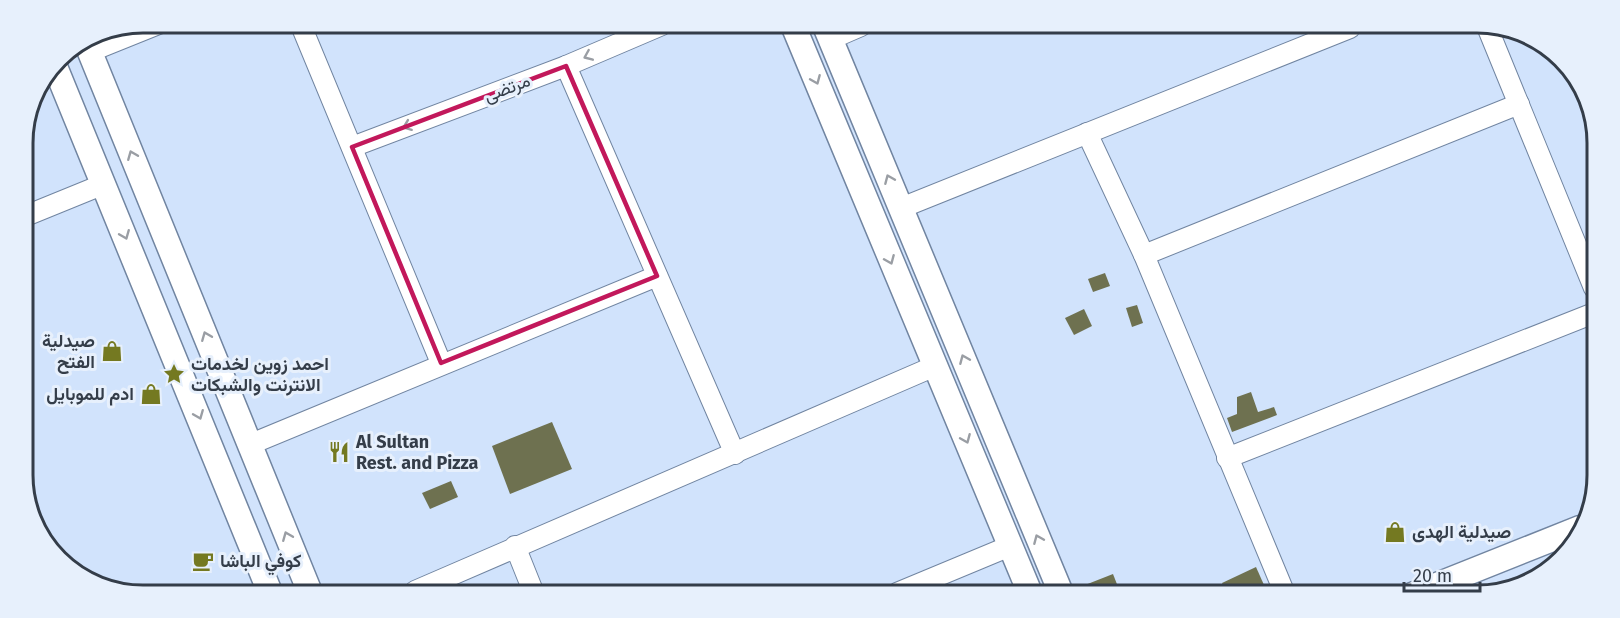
<svg xmlns="http://www.w3.org/2000/svg" width="1620" height="618" font-family="'Fira Sans',Vazirmatn,sans-serif">
<style>
.building{fill:#6e7150}
.lines{fill:none;stroke-linecap:round;stroke-linejoin:round}
.minor-casing{stroke:#7185a1;stroke-width:22}
.tertiary-casing{stroke:#7185a1;stroke-width:27}
.minor{stroke:#fff;stroke-width:20}
.tertiary{stroke:#fff;stroke-width:24}
.oneway{stroke:#9a9ea4}
.marked{fill:none;stroke:#c2185b;stroke-width:4.5;stroke-linejoin:round}
.labels{text-anchor:middle;dominant-baseline:central;stroke-width:6;stroke-linejoin:round;paint-order:stroke}
.street-label{font-size:18px;fill:#343d49;stroke:#e7f0fc}
.poi-label{font-size:18px;font-weight:bold;fill:#343d49;stroke:#e7f0fc;text-anchor:start}
.rim{fill:none;stroke:#343d49;stroke-width:3}
</style>
<rect width="100%" height="100%" fill="#d1e3fc"/>
<g class="building">
<path d="M1105,273L1110,286L1093,292L1088,279Z"/>
<path d="M1137,305L1143,323L1132,327L1126,308Z"/>
<path d="M1084,309L1092,326L1074,335L1065,318Z"/>
<path d="M1251,392L1258,412L1274,407L1277,415L1232,432L1227,418L1237,414V397Z"/>
<path d="M552,422L572,469L510,494L492,446Z"/>
<path d="M451,481L458,497L430,509L422,493Z"/>
<path d="M1256,567L1264,585L1244,594H1227L1222,583Z"/>
<path d="M1113,574L1120,592L1089,594L1085,585Z"/>
</g>
<g class="lines">
<defs>
<g id="minor">
<path d="M300,23L441,363"/>
<path d="M1488,29L1594,288"/>
<path d="M831,39L861,26"/>
<path d="M89,52L161,23"/>
<path d="M566,66L735,454"/>
<path d="M1087,133L1144,255L1285,594"/>
<path d="M352,147L566,66L662,25"/>
<path d="M901,208L1350,28"/>
<path d="M23,217L104,184"/>
<path d="M1144,255L1519,104"/>
<path d="M251,444L657,276"/>
<path d="M1227,458L1594,313"/>
<path d="M515,546L533,591"/>
<path d="M415,591L935,366"/>
<path d="M897,593L1010,546"/>
</g>
<g id="tertiary">
<path d="M793,25L1030,593"/>
<path d="M825,26L1061,593"/>
<path d="M85,40L309,590"/>
<path d="M54,64L269,590"/>
<path d="M1412,595L1580,528"/>
</g>
</defs>
<use href="#minor" class="minor-casing"/>
<use href="#tertiary" class="tertiary-casing"/>
<use href="#minor" class="minor"/>
<use href="#tertiary" class="tertiary"/>
</g>
<defs><path id="oneway-chevron" d="M-2-3.5L2.5 0L-2 3.5" fill="none" stroke-width="1.6" stroke-linecap="round" stroke-linejoin="round" transform="scale(1.5)"/></defs>
<g class="oneway">
<use href="#oneway-chevron" transform="translate(588 56) rotate(157)"/>
<use href="#oneway-chevron" transform="translate(816 80) rotate(67)"/>
<use href="#oneway-chevron" transform="translate(407 126) rotate(159)"/>
<use href="#oneway-chevron" transform="translate(132 155) rotate(-112)"/>
<use href="#oneway-chevron" transform="translate(889 179) rotate(-113)"/>
<use href="#oneway-chevron" transform="translate(125 235) rotate(68)"/>
<use href="#oneway-chevron" transform="translate(890 260) rotate(67)"/>
<use href="#oneway-chevron" transform="translate(206 336) rotate(-112)"/>
<use href="#oneway-chevron" transform="translate(964 359) rotate(-113)"/>
<use href="#oneway-chevron" transform="translate(199 415) rotate(68)"/>
<use href="#oneway-chevron" transform="translate(966 439) rotate(67)"/>
<use href="#oneway-chevron" transform="translate(287 536) rotate(-112)"/>
<use href="#oneway-chevron" transform="translate(1038 539) rotate(-113)"/>
</g>
<path class="marked" d="M566,66L657,276L441,363L352,147Z"/>
<defs>
<symbol id="shop-bare" viewBox="-9 -9 18 18"><path d="M-5-2.5h2.3a2.7 3.5 0 0 1 5.4 0H5L5.5 6h-11ZM-1.5-2.5h3a1.5 2.3 0 0 0-3 0Z" fill="#747921" stroke="#e7f0fc" stroke-width="2.5" paint-order="stroke"/></symbol>
<symbol id="sight-bare" viewBox="-9 -9 18 18"><path d="M0-6L1.8-2.2L6-1.7L2.9 1.2L3.7 5.4L0 3.3L-3.7 5.4L-2.9 1.2L-6-1.7L-1.8-2.2Z" fill="#747921" stroke="#e7f0fc" stroke-width="2.5" paint-order="stroke"/></symbol>
<symbol id="restaurant-bare" viewBox="-9 -9 18 18"><path d="M-5-6h1v4h1v-4h1v4h1v-4h1v5L-1.5 .5V6h-2V.5L-5-1ZM5-6V6H3V1.5H1.5Q1.5-4 5-6Z" fill="#747921" stroke="#e7f0fc" stroke-width="2.5" paint-order="stroke"/></symbol>
<symbol id="cafe-bare" viewBox="-9 -9 18 18"><path d="M-5.5-4.5H6V0H3Q3 3.5 0 3.5H-2.5Q-5.5 3.5-5.5 0ZM3-3.2v2h1.7v-2ZM-6 4.5H4V6H-6Z" fill="#747921" stroke="#e7f0fc" stroke-width="2.5" paint-order="stroke"/></symbol>
</defs>
<g fill-rule="evenodd">
<use href="#shop-bare" x="97" y="336" width="30" height="30"/>
<use href="#sight-bare" x="159" y="359" width="30" height="30"/>
<use href="#shop-bare" x="136" y="379" width="30" height="30"/>
<use href="#restaurant-bare" x="324" y="437" width="30" height="30"/>
<use href="#shop-bare" x="1380" y="517" width="30" height="30"/>
<use href="#cafe-bare" x="188" y="546" width="30" height="30"/>
</g>
<g class="labels">
<g class="street-label">
<text transform="translate(507 88) rotate(-21)">مرتضى</text>
</g>
<g class="poi-label">
<text x="95" y="341" text-anchor="end">صيدلية<tspan x="95" dy="21">الفتح</tspan></text>
<text x="191" y="364">احمد زوين لخدمات<tspan x="191" dy="21">الانترنت والشبكات</tspan></text>
<text x="134" y="394" text-anchor="end">ادم للموبايل</text>
<text x="356" y="442">Al Sultan<tspan x="356" dy="21">Rest. and Pizza</tspan></text>
<text x="1412" y="532">صيدلية الهدى</text>
<text x="220" y="561">كوفي الباشا</text>
</g>
</g>
<path d="M0 0H1620V618H0ZM143 33H1477A110 110 0 0 1 1587 143V475A110 110 0 0 1 1477 585H143A110 110 0 0 1 33 475V143A110 110 0 0 1 143 33Z" fill="#e7f0fc" fill-rule="evenodd"/>
<path class="rim" d="M143 33H1477A110 110 0 0 1 1587 143V475A110 110 0 0 1 1477 585H143A110 110 0 0 1 33 475V143A110 110 0 0 1 143 33Z"/>
<path d="M1404 582v9h76v-9" fill="none" stroke="#343d49" stroke-width="3"/>
<text x="1413" y="582" font-size="18" fill="#343d49" stroke="#e7f0fc" stroke-width="4.5" paint-order="stroke">20 m</text>
</svg>
